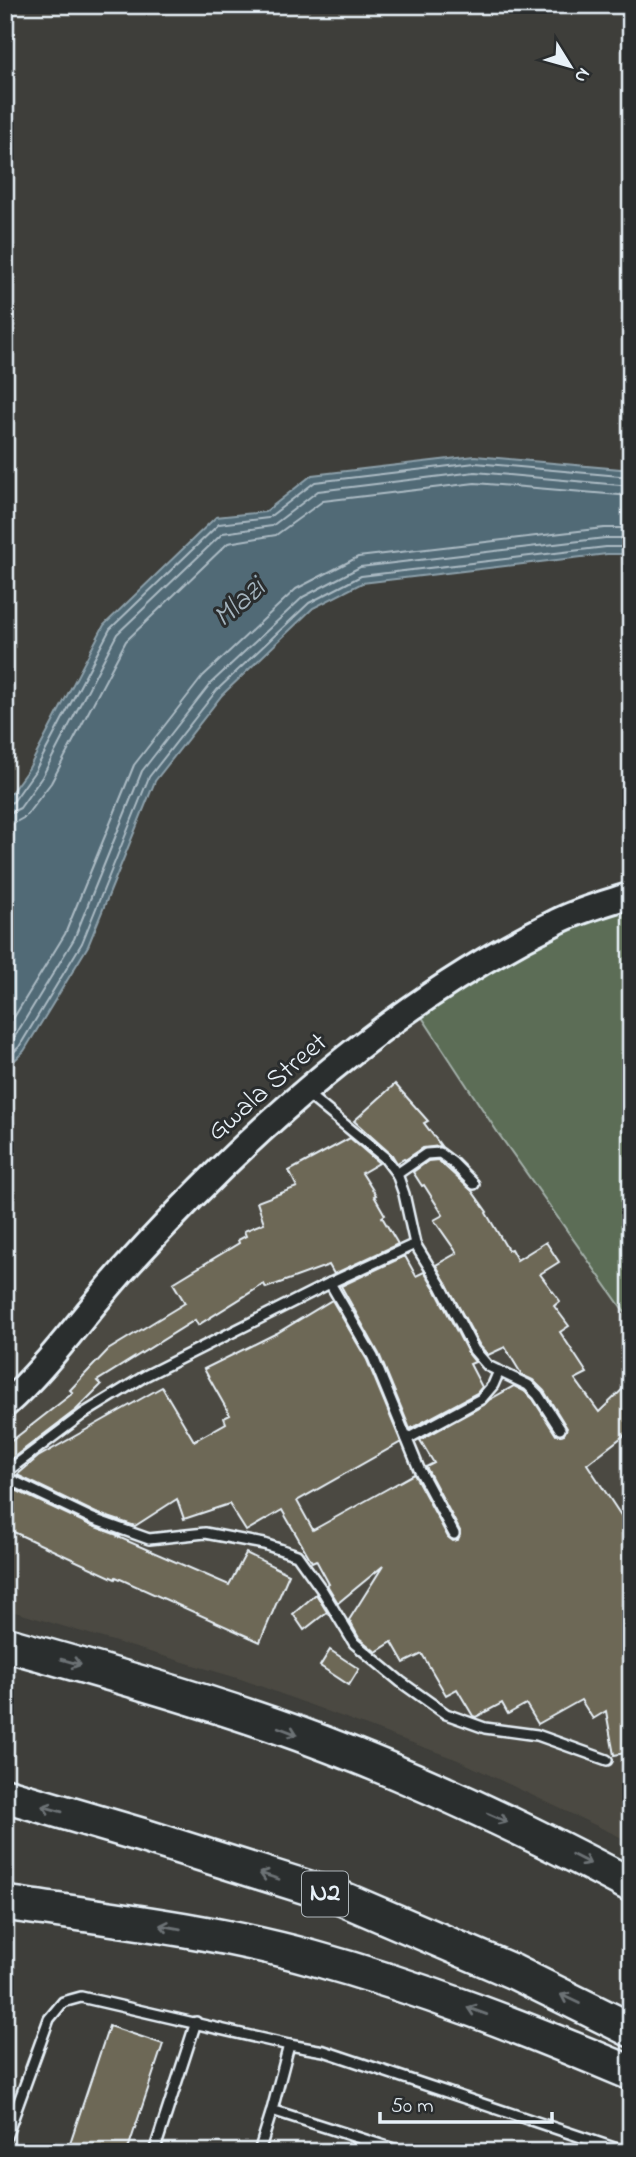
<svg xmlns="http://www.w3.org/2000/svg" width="636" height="2157" font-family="'Indie Flower',sans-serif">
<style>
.built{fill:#4c4a42}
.green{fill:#5b6d57;stroke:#a2afa8;stroke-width:2}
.water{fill:#516a76;stroke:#8da0aa;stroke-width:2}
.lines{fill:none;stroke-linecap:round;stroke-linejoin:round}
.shore{stroke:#acbbc4;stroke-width:2}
.building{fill:#6d6756;stroke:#e8f1f8;stroke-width:2}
.lane-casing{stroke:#e8f1f8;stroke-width:14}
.secondary-casing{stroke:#e8f1f8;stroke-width:30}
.highway-casing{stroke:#e8f1f8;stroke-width:38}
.lane{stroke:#2a2d2e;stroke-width:9}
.secondary{stroke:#2a2d2e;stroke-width:24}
.highway{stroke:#2a2d2e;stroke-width:33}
.oneway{stroke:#6c7275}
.labels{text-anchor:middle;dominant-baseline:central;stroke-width:6;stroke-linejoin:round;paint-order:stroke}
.shield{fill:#2a2d2e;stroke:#afb6bb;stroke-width:2}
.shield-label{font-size:26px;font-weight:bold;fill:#e8f1f8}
.street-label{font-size:28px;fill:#e8f1f8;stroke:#2a2d2e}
.water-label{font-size:30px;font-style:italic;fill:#a4b4be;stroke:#2a2d2e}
</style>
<rect width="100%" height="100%" fill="#3e3e3a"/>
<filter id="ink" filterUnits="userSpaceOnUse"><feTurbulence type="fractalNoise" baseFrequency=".0143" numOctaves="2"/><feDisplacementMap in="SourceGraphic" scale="14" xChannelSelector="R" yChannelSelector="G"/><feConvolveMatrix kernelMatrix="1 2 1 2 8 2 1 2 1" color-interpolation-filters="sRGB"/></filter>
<g filter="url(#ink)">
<path class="built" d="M416,1008L498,1133L631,1321V1842L458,1760L241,1679L5,1609V1406L242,1149Z"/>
<path class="green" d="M631,896V1321L498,1133L416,1008Z"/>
<path class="water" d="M475,456L631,470V554H607L362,583L313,608L222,695L155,781L88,946L24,1051L5,1070V801L29,768L104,625L216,517L265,512L312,475Z"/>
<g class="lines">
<g class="shore">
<path d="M5,804L13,802L35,771L110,629L219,524L268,518L315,482L475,463L631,477"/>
<path d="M5,813L12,812L20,808L42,777L117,634L223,533L272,526L318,491L475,472L631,486"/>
<path d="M5,824L16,822L25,817L51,783L126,641L228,543L276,535L323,501L475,483L631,496"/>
<path d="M5,1032L65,934L134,765L203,676L296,589L358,557L604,528H631"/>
<path d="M5,1048L12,1041L74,939L142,771L210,684L303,597L360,567L605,538H631"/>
<path d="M5,1060L19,1047L82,943L149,777L217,690L309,603L361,576L606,547H631"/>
</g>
</g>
<g class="building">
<path d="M395,1084L428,1121L424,1123L441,1146L423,1148L405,1160L404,1159L397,1163L392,1155L354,1121Z"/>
<path d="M350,1138L379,1163L362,1173L376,1195L374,1196L385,1215L382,1217L398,1244L334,1274L329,1265L266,1288L264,1284L198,1325L195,1320L97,1381L101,1385L76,1410L10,1460L5,1454V1446L73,1393L70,1390L108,1350L185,1303L173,1283L239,1243L238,1240L246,1236L244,1231L264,1223L257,1202L297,1187L289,1171Z"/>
<path d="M438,1160L472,1191L487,1212L486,1213L508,1250L511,1249L517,1260L546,1242L559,1262L540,1274L560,1301L554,1306L569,1326L560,1332L587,1373L575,1379L599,1412L631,1381V1430L587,1464L622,1517L631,1512V1752L614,1755L606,1711L593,1719L581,1700L538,1724L526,1704L508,1714L502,1703L476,1717L473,1716L457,1689L446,1695L422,1654L404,1663L392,1642L376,1652L359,1638L349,1620L383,1566L338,1603L327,1585L329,1584L316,1560L312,1562L282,1510L246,1531L229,1504L184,1519L177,1499L135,1526L96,1513L17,1475L38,1457L162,1387L194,1441L226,1423L224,1418L230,1415L204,1369L277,1333L332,1300L367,1360L401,1442L297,1501L313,1530L414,1474L448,1537L453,1541L458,1540L460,1531L426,1467L434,1463L420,1440L484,1405L489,1400L514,1386L524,1391L533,1399L556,1435L564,1434L567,1428L544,1391L533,1380L522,1375L505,1347L488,1355L480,1346L436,1265L457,1253L434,1220L443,1215L424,1185L422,1186L413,1172L428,1161Z"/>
<path d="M405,1256L416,1276L424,1272L435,1289L468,1353L475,1362L470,1364L482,1387L477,1393L410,1429L379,1354L341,1286Z"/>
<path d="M11,1488L90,1525L120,1536L118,1537L229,1585L246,1553L289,1574L260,1642L116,1577L115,1579L5,1528V1500Z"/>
<path d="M316,1594L327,1612L304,1630L293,1614Z"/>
<path d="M330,1650L359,1669L349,1685L320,1666Z"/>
<path d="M109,2026L163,2044L127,2152H67Z"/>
</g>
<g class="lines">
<defs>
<g id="lane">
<path d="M307,1094L384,1157L397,1174L404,1194L415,1244L441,1286L474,1350L488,1366L528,1385L538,1395L560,1429"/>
<path d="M397,1174L426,1154L440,1153L452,1162L474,1184"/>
<path d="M330,1283L373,1357L419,1469L454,1534"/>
<path d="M407,1439L481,1399L493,1385L499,1371"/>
<path d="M5,1473L83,1414L145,1376L330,1283L415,1244"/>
<path d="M5,1477L93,1519L149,1539L205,1533L264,1544L297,1555L322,1590L354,1643L401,1682L446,1714L485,1728L537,1735L607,1760"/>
<path d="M272,2110L403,2152"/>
<path d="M5,2140L49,2019L63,2002L81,1997L289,2045"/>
<path d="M154,2152L196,2022"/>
<path d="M259,2152L272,2110L289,2045L324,2051L626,2152"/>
</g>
<path id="secondary" d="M5,1405C51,1363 86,1311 128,1265C247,1134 395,1000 556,922C579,910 606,903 631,895"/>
<g id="highway">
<path d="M5,1644C94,1669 184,1694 271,1724C395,1767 514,1823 631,1885"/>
<path d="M5,1795L141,1835L341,1898L514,1972L631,2030"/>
<path d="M5,1903C108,1918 212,1930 313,1958C422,1988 527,2029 631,2073"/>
</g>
</defs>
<use href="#lane" class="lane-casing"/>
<use href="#secondary" class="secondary-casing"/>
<use href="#highway" class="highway-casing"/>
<use href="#lane" class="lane"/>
<use href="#secondary" class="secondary"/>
<use href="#highway" class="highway"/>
</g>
<defs><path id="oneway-shaft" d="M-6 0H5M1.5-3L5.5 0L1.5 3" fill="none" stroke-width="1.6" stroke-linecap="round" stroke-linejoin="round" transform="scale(1.75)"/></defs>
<g class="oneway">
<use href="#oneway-shaft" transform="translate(71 1662) rotate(16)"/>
<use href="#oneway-shaft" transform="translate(288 1731) rotate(21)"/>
<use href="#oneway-shaft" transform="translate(52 1809) rotate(-164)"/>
<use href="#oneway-shaft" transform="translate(498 1818) rotate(24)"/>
<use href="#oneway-shaft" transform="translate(581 1859) rotate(27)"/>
<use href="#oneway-shaft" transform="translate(269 1876) rotate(-162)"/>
<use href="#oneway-shaft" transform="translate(170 1927) rotate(-170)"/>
<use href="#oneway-shaft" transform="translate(570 1999) rotate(-154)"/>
<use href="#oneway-shaft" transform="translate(477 2011) rotate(-160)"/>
</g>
</g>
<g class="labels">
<rect class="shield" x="302" y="1871.5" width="46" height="45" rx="5"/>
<g class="shield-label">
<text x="325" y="1894">N2</text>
</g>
<g class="street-label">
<text transform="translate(268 1088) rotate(-41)">Gwala Street</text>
</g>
<g class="water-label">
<text transform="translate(240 604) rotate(-41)">Mlazi</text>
</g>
</g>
<rect width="636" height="2157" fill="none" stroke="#2a2d2e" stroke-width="28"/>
<rect x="14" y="14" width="608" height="2129" fill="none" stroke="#e8f1f8" stroke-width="2.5" filter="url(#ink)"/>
<g transform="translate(570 66) rotate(127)" stroke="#2a2d2e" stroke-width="5" paint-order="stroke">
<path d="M0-5L12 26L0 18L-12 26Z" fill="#e8f1f8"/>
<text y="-10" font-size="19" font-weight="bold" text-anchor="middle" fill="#e8f1f8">N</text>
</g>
<path d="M380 2112v10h172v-10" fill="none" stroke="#e8f1f8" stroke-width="3.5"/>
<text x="391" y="2112" font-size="21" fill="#e8f1f8" stroke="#2a2d2e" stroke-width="5" paint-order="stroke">50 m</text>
</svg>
